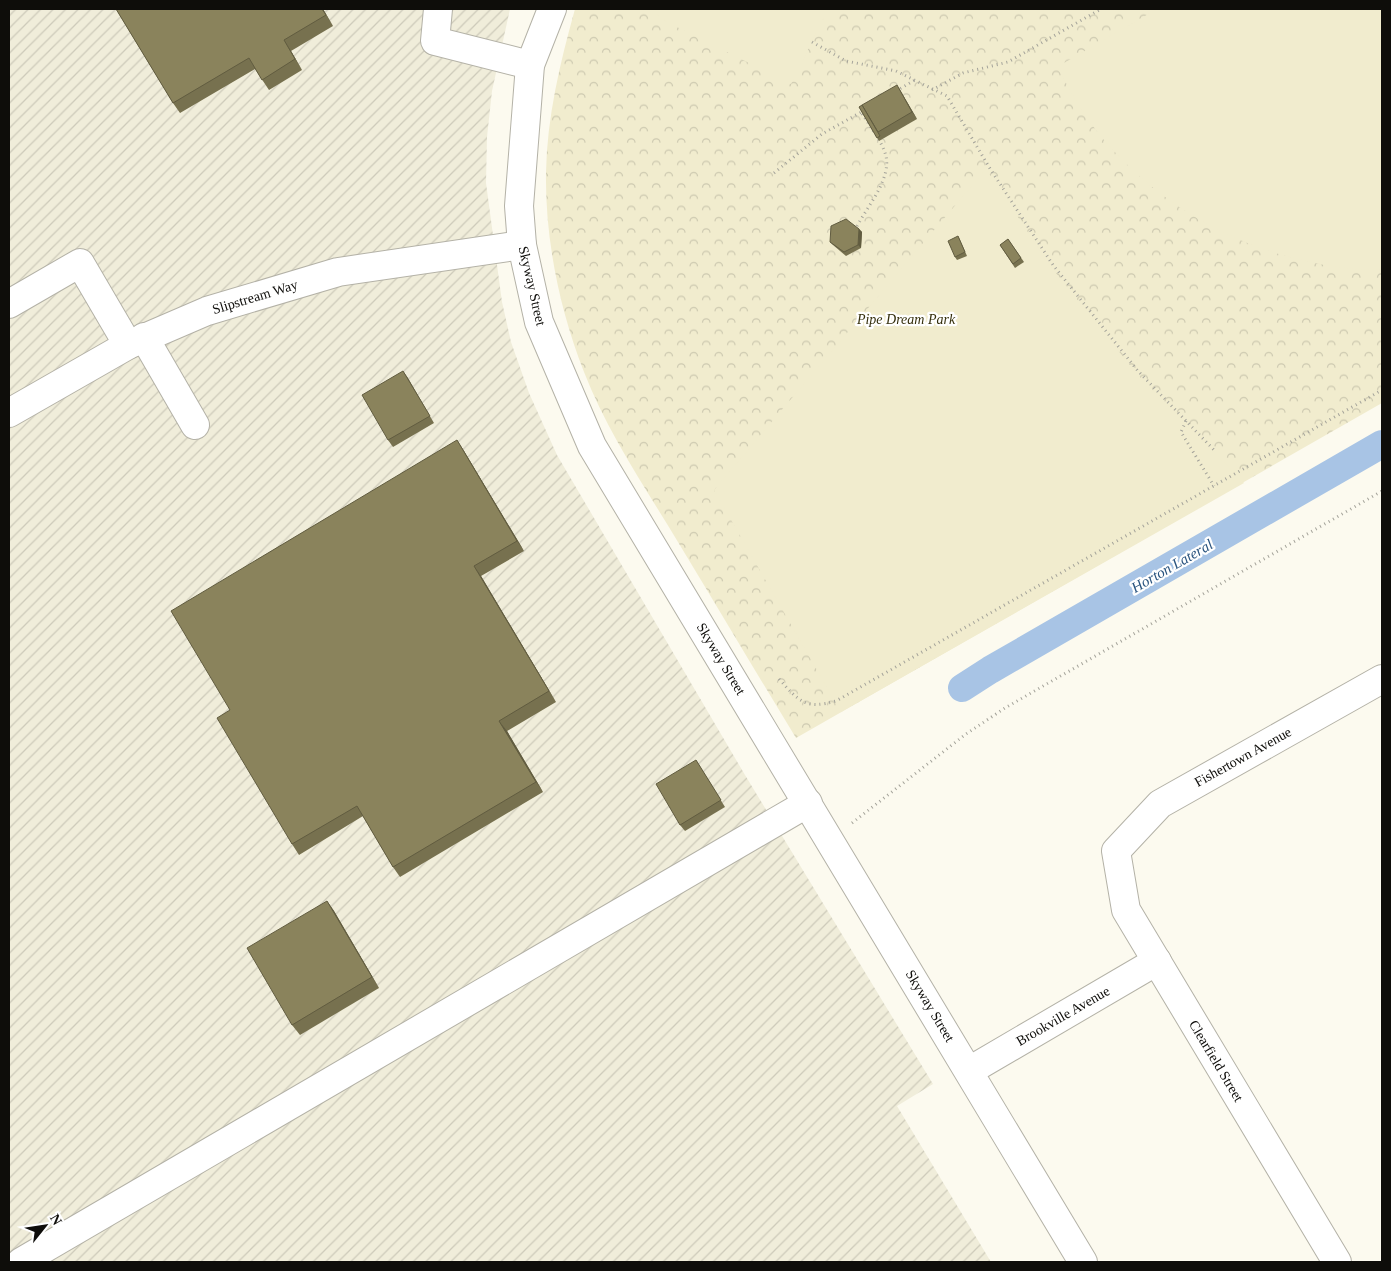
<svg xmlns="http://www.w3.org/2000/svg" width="1391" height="1271" font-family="'Times New Roman',serif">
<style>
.industrial{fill:url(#industrial-furrows)}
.park{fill:url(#park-crowns)}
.pitch{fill:#f1ecce}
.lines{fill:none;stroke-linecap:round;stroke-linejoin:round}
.canal{stroke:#a8c4e5;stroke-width:28}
.minor-casing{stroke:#b4b2a7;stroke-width:30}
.path{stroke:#a4a39a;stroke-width:3;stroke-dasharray:1 4;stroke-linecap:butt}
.minor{stroke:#fff;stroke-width:28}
.wall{fill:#77714f}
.shaded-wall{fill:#615c40}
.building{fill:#8a835c;stroke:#615c40}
.labels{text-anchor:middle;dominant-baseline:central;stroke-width:4.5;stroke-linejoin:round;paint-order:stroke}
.street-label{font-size:14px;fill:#0e0d0a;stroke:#fff}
.park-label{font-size:14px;font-style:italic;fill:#352f0c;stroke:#fff}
.water-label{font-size:15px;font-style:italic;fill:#2a547f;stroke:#fff}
</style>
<defs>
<pattern id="industrial-furrows" width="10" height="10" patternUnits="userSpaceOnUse" patternTransform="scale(1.25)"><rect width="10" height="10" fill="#f0edda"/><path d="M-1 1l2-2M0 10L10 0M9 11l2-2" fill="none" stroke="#cdcaba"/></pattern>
<pattern id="park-crowns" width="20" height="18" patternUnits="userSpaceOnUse" patternTransform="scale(1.25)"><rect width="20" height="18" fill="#f1ecce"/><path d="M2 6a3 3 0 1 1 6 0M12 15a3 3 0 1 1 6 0" fill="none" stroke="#cdc9b0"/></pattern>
</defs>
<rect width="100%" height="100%" fill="#fcfaef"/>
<path class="industrial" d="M9,9H510L492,91L487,137L486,183L502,302L511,342L529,393L557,455L745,775L933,1084L897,1106L991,1262H9Z"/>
<path class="park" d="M575,9H1382V403L796,738C757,674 719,610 681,547C647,490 608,434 584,372C560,311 545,240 546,173C547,117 560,63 575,9Z"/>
<g class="pitch">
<path d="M654,9H828L791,84L667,22L656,14Z"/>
<path d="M1157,9H1382V269C1359,271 1333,267 1310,262C1230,245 1158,203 1104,140C1085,118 1071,92 1057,67Z"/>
<path d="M986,169L1051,267L1137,374L1244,483L841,712L714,490Z"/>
</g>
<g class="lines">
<path class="canal" d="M962,688L990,670L1382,444"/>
<defs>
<g id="minor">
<path d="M438,9L435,41L530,65"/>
<path d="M552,9L530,65L519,206L522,245L539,322L592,446L1083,1262"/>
<path d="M9,304L80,263L128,345"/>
<path d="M144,337L195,425"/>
<path d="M9,413L128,345L207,311L338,272L522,245"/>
<path d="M969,1071L1157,961"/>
<path d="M21,1262L808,803"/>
<path d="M1337,1262L1126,910L1116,851L1160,804L1382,679"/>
</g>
</defs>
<use href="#minor" class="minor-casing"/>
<g class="path">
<path d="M812,42L846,61L896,71L947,96L989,167L1053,265L1138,371L1215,451"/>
<path d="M932,90L963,73L1008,62L1101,9"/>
<path d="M896,91L915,80"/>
<path d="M774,173L822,134L865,110"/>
<path d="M857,226C868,206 891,179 886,156C882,141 869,125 861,112"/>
<path d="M1186,421L1181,432L1214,486"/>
<path d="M779,679C799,701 805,710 836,701L1382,390"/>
<path d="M852,823L966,734L1005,708L1382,491"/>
</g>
<use href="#minor" class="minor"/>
</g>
<g class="wall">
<path d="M116,9H323L333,26L291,51L302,70L269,90L255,69L180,113L173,103Z"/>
<path d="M899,88L917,119L879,141L859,107Z"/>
<path d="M859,229L862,232L861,248L846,256L833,245L830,242Z"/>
<path d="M958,236L960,240L967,256L957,260L955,257Z"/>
<path d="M1008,239L1024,262L1015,268L1000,245Z"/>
<path d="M403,371L434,423L393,447L388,440Z"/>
<path d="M457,440L464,451L524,551L481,576L556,702L507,731L543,792L400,877L393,867L363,816L299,855L292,844L230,710Z"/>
<path d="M696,760L725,807L685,831L680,825Z"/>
<path d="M327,901L334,911L379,988L300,1035L292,1025Z"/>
</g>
<g class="shaded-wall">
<path d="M322,9H323L333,26L326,15Z"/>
<path d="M284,40L291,51L302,70L295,59Z"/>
<path d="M897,85L901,92L917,119L912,112Z"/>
<path d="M859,229L862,232L861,248L858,245Z"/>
<path d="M403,371L408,378L434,423L430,416Z"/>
<path d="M457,440L464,451L524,551L517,541Z"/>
<path d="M474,566L481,576L556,702L549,691Z"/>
<path d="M499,721L507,731L543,792L536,782Z"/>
<path d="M327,901L334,911L379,988L372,977Z"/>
</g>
<g class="building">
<path d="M116,9H322L326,15L284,40L295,59L262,80L249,58L173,103Z"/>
<path d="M897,85L912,112L878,132L862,105Z"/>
<path d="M862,105L880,136L877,138L859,107Z"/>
<path d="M846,219L859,229L858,245L844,252L830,242L831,226Z"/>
<path d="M958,236L965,252L955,257L948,241Z"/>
<path d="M1008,239L1021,258L1013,264L1000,245Z"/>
<path d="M403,371L430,416L388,440L362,395Z"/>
<path d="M457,440L517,541L474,566L549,691L499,721L536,782L393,867L357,806L292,844L217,718L230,710L171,611Z"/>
<path d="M696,760L721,800L680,825L656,784Z"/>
<path d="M327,901L372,977L292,1025L247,948Z"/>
</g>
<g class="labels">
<g class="street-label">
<text transform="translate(532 286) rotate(77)">Skyway Street</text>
<text transform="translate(255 297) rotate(-17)">Slipstream Way</text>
<text transform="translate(721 659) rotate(59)">Skyway Street</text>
<text transform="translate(1243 757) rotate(-29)">Fishertown Avenue</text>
<text transform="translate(930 1006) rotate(59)">Skyway Street</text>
<text transform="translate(1063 1016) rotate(-30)">Brookville Avenue</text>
<text transform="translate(1216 1061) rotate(59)">Clearfield Street</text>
</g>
<g class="park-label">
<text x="906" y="319">Pipe Dream Park</text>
</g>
<g class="water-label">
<text transform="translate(1172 566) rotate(-30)">Horton Lateral</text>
</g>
</g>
<rect width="1391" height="1271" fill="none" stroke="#0e0d0a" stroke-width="20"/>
<g transform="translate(45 1226) rotate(60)" stroke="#ffffff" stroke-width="4" paint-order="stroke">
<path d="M0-4L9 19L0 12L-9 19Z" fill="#0e0d0a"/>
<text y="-8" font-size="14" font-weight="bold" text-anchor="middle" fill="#0e0d0a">N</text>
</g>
</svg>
